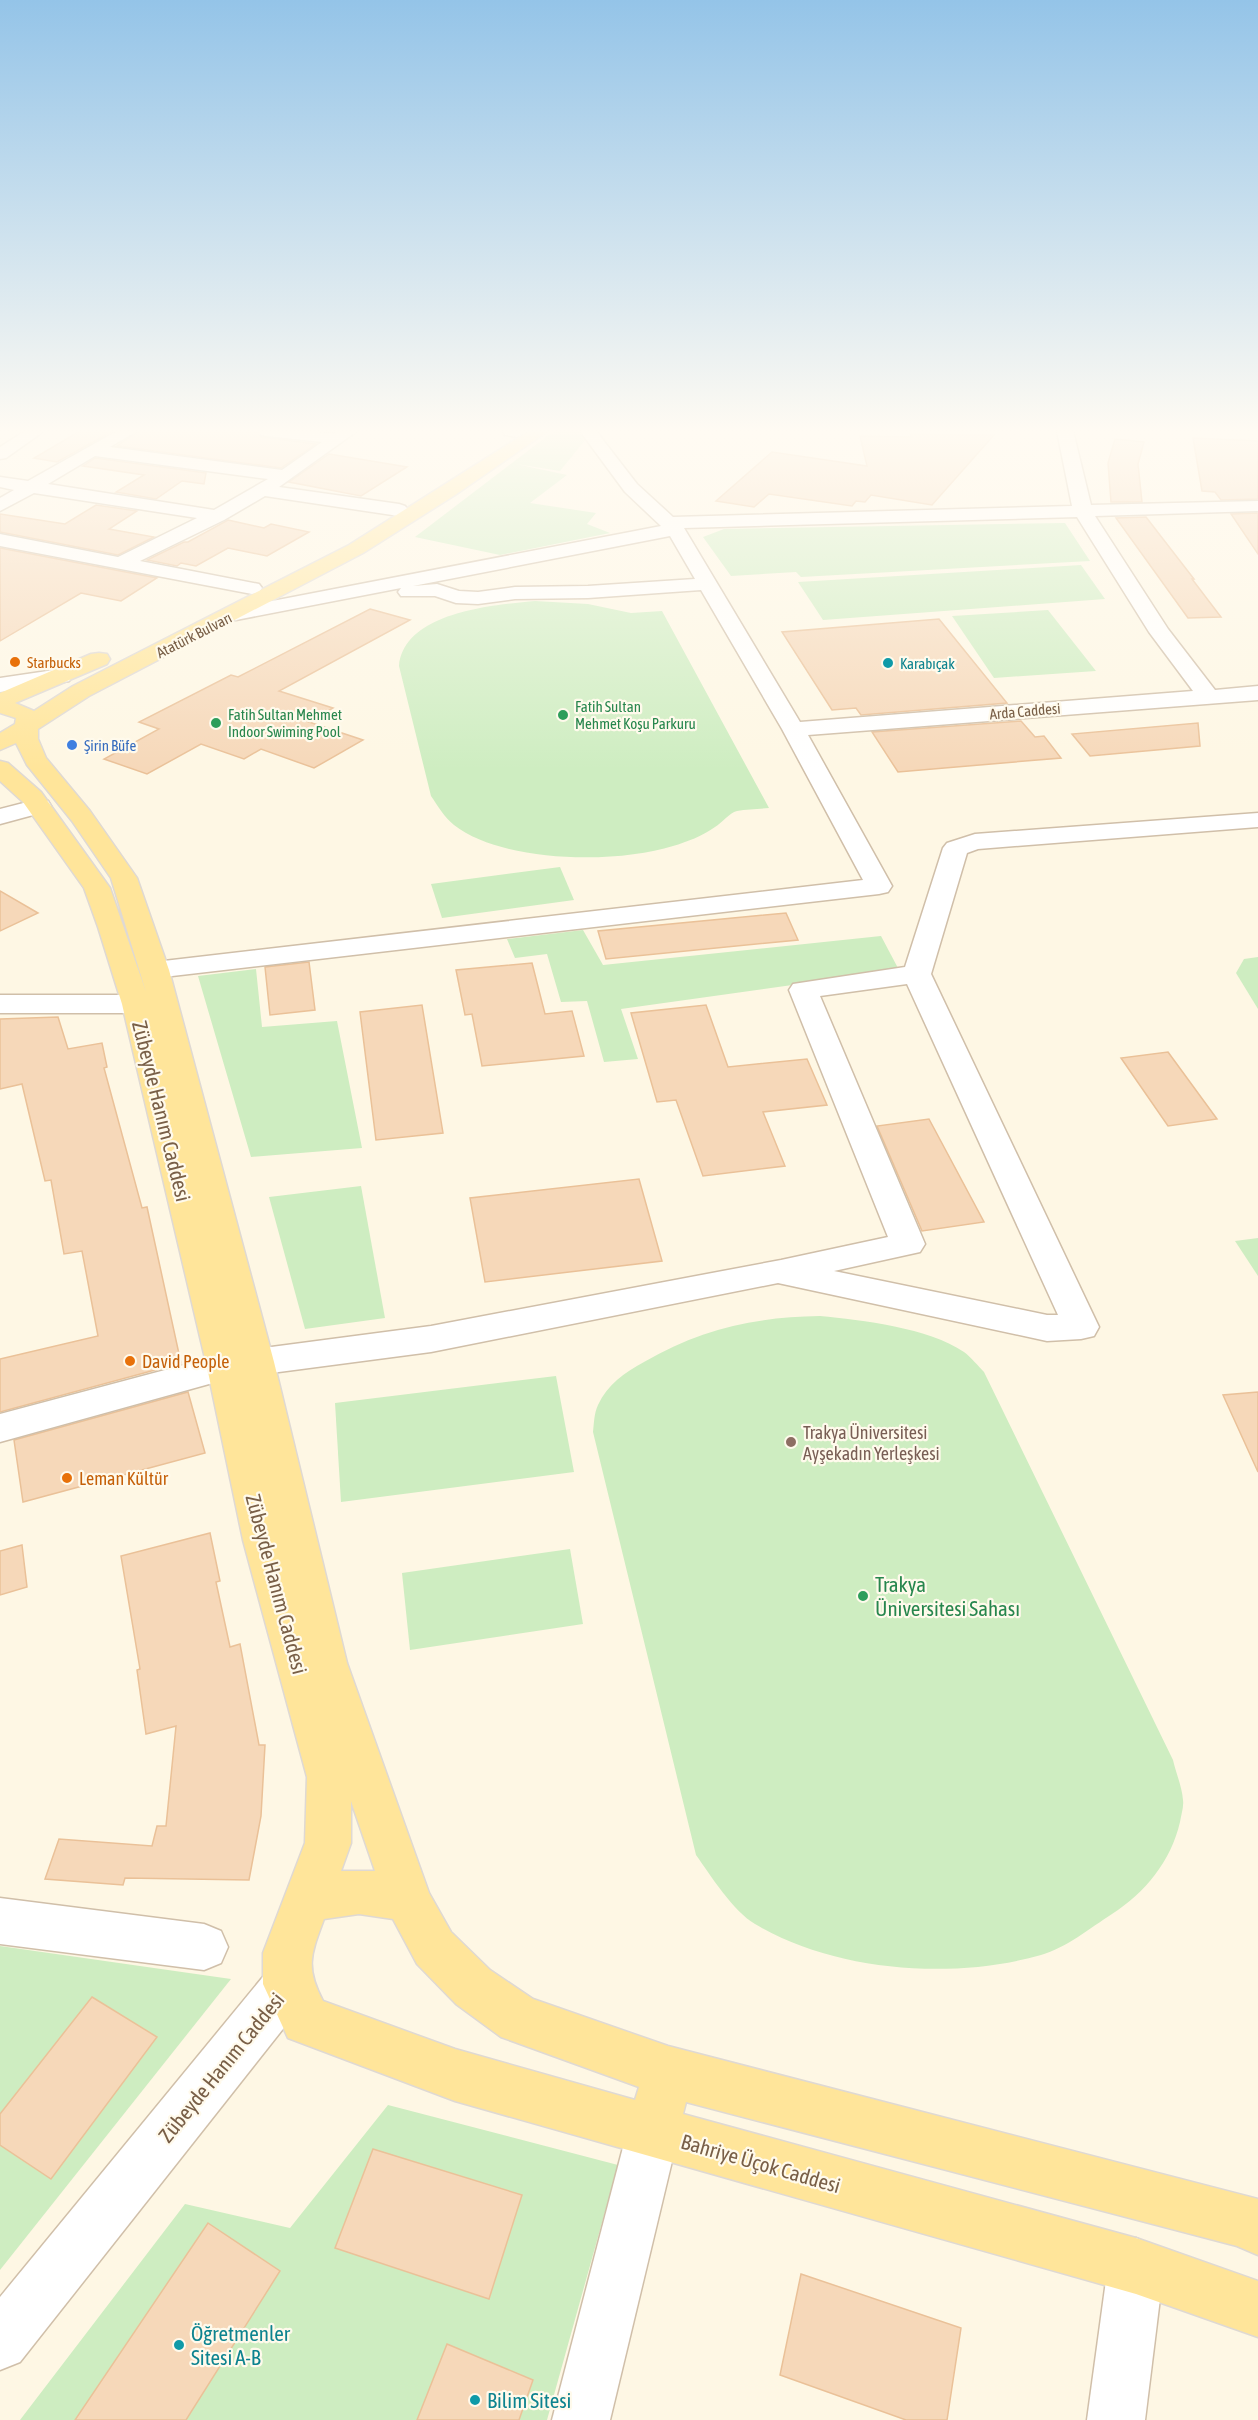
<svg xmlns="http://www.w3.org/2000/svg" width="1258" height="2420" font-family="'Asap Condensed',sans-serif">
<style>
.green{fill:#ceedc1}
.building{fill:#f6d8b9;stroke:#eac198;stroke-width:1.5}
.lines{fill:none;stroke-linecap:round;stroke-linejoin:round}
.minor-casing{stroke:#d0bfa9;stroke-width:3}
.major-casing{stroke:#dfd9d3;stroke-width:3}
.minor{fill:#fff;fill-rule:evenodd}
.major{fill:#ffe59a;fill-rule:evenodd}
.food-dot{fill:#e8710a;stroke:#fffaec;stroke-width:2}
.culture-dot{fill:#0f9aa8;stroke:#fffaec;stroke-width:2}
.leisure-dot{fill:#2e9e5b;stroke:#fffaec;stroke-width:2}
.shop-dot{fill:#3f7fe0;stroke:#fffaec;stroke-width:2}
.education-dot{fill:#8d6e63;stroke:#fffaec;stroke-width:2}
.labels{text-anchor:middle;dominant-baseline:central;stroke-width:4.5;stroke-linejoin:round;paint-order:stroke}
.far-street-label{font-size:15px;fill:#795f47;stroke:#fffaec}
.far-food-label{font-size:15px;fill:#c56008;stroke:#fffaec;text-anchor:start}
.far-culture-label{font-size:15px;fill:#0d838f;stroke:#fffaec;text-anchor:start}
.far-leisure-label{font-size:15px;fill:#27864d;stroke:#fffaec;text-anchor:start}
.far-shop-label{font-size:15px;fill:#366cbe;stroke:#fffaec;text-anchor:start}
.food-label{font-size:18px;fill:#c56008;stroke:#fffaec;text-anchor:start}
.education-label{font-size:18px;fill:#785e54;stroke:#fffaec;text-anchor:start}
.near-street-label{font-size:21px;fill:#795f47;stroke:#fffaec}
.near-leisure-label{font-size:21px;fill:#27864d;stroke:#fffaec;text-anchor:start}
.near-culture-label{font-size:21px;fill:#0d838f;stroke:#fffaec;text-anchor:start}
</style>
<rect width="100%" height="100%" fill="#fef7e4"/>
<g class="green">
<path d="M554,431H577L586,439L560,471L516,464L567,475L530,503L596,513L587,524L610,533L500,555L415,537Z"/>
<path d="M1065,523L1090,561L801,577L796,572L731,576L703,537L724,529Z"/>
<path d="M1081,565L1105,599L823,620L798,582Z"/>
<path d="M535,601L588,604L631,613L662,611L769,808C758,809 747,809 737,811C729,813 722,823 715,827C702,836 687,842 673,846C616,864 503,863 454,825C444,817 438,806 431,796L399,666C404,612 493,605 535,601Z"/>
<path d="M1048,610L1096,671L994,678L952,616Z"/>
<path d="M560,867L574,900L442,918L431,884Z"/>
<path d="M583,930L603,965L881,936L899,970L621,1009L638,1059L604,1062L587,1001L561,1002L547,954L515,958L507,939Z"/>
<path d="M1258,957V1009L1236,973L1244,959Z"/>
<path d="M256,969L262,1027L337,1021L362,1148L251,1157L198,976Z"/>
<path d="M361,1186L385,1318L305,1329L269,1197Z"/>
<path d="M1258,1238V1276L1235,1241Z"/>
<path d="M820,1316C862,1320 929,1328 964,1352C971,1357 978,1366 984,1372L1173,1760C1176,1773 1182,1787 1183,1800C1184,1807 1181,1815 1180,1822C1171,1861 1145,1893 1112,1914C1090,1928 1066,1948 1041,1955C953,1980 835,1972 755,1924C733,1911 711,1876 696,1855L593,1432C594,1424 594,1413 598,1405C607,1385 625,1372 644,1362C700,1329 755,1317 820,1316Z"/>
<path d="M556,1376L574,1472L341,1502L335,1403Z"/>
<path d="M570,1549L583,1624L410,1650L402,1573Z"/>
<path d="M0,1946L231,1979L0,2270Z"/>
<path d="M388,2105L618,2165L547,2420H20L185,2204L290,2228Z"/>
</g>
<g class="building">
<path d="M80,431H113L57,462L34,458Z"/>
<path d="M139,431H257L261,437L316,444L281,468L117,446Z"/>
<path d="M910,434L994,435L932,505L871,495L865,502L856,501L852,506L769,494L754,507L716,501L772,452L867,466L860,436L911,437Z"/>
<path d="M1193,438L1258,441V499L1221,500L1215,492L1202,491Z"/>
<path d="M1115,439L1144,442L1138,464L1142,502H1111L1108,463Z"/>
<path d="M329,454L407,467L361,496L289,482Z"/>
<path d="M95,458L206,473L204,484L182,481L156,499L116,492L144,475L83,466Z"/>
<path d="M96,505L137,511L109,529L154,537L118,555L0,532V514L65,524Z"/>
<path d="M1258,513V554L1231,514Z"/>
<path d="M1146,517L1194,579H1192L1221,617L1188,618L1116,518Z"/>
<path d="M228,520L264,528L271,524L309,532L267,556L228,548L196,566L181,563L177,566L147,560L184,542H188Z"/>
<path d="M0,548L157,578L121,601L81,593L0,641Z"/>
<path d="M370,609L410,620L279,691L333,708L309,722L363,740L314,768L261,749L244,759L201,744L147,774L104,759L159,729L139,722L231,675L238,677Z"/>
<path d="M939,619L1007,703L861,715L856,708L832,710L782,632Z"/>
<path d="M1021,721L1035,737L1044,736L1061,758L898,772L872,732Z"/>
<path d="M1198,723L1200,746L1090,756L1072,734Z"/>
<path d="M0,891L38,913L0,931Z"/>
<path d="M786,913L798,940L606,959L598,931Z"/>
<path d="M309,962L315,1010L270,1015L265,967Z"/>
<path d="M532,963L545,1014L572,1011L584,1056L482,1066L472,1014L465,1015L456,970Z"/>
<path d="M422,1005L443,1133L376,1140L360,1012Z"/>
<path d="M706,1005L728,1067L807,1059L827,1105L763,1112L785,1166L703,1176L676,1100L657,1102L631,1013Z"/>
<path d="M58,1017L68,1049L102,1043L107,1067L104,1068L142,1208L147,1207L181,1363L0,1412V1359L98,1336L82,1251L64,1254L51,1180L45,1181L22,1084L0,1089V1019Z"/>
<path d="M1168,1052L1217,1119L1168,1126L1121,1058Z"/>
<path d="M929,1119L984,1222L922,1231L877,1126Z"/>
<path d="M639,1179L662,1261L485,1282L470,1198Z"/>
<path d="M188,1392L205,1453L23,1502L14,1440Z"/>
<path d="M1258,1392V1472L1223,1395Z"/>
<path d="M210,1533L220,1581L216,1582L230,1647L240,1644L259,1745H265L261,1816L249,1880L125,1878L123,1885L45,1879L59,1839L152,1846L157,1826H166L176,1726L146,1734L137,1670L140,1669L121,1556Z"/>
<path d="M22,1545L27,1587L0,1595V1551Z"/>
<path d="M92,1997L157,2037L51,2179L0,2145V2114Z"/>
<path d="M373,2149L522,2195L489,2299L335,2248Z"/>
<path d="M208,2223L280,2271L186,2420H75Z"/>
<path d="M801,2274L961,2328L947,2420H906L780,2375Z"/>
<path d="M447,2344L533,2380L519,2420H417Z"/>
</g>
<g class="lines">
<defs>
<g id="minor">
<path d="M25,431H44L6,458L0,459V447Z"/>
<path d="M117,431H137L110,447L282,470L322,442L267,436L261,435L259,431H308L334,434L338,431H357L279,487L399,504L405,506L408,510L405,514L399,516L265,496L224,520L140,561L259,584L262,588L259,592L252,594L0,546V534L118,557L197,518L34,493L0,511V498L14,490L0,487V477L28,481ZM95,456L268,479L214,510L48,484Z"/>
<path d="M503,431H525V432L517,437L505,435Z"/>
<path d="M580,431H596L637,484L673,517L1072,506L1057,431H1073L1091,505L1258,501V511L1095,516L1168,629L1215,690L1258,686V700L808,735L892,886L888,892L879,894L155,978L145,976L141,970L145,964L155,962L863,880L782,729L701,590L588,598L515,599L478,604L456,603L435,596H401L398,592L401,588L236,620L229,618L226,614L229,610L236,608L661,526L625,492ZM1077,517L1149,632L1193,691L800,722L684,528ZM670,536L695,579L588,586L515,587L478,592L459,591L437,584L413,586Z"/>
<path d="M61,669L69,671L72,676L69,681L0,692V678Z"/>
<path d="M39,799L48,801L51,806L48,811L0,824V809Z"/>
<path d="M1258,813V827L978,849L967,853L931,974L1099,1327L1094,1336L1081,1339L1047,1341L778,1283L431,1352L256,1375L242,1369L238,1376L0,1442V1414L225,1354L239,1360L243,1353L256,1349L431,1326L781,1260L888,1237L789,990L793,984L905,967L943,848L947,843L975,834ZM907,984L1058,1315H1047L834,1271L920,1252L925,1244L820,996Z"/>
<path d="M0,995H136L146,998L150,1004L146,1010L136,1013H0Z"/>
<path d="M0,1898L204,1924L221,1931L228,1947L221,1963L204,1970L0,1944Z"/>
<path d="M288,1960L305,1967L313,1984L305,2001L20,2362L0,2370V2297L271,1967Z"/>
<path d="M653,2106L671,2114L679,2132L610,2420H552L627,2132L635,2114Z"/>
<path d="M1136,2238L1155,2247L1164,2266L1145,2420H1087L1108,2266L1117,2247Z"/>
</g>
<path id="major" d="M529,431H548L455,495L363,553L89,696L38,729V739L46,758L90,811L137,878L169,970L274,1362L347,1663L429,1893L451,1932L490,1970L533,1999L668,2046L1258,2199V2255L1237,2246L686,2102L683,2114L1136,2238L1258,2281V2337L1136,2294L455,2101L288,2038L263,1984V1953L305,1843L307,1777L243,1540L207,1367L122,1004L98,927L84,888L23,802L0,781V761L8,763L41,792L110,888L146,992L111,878L72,821L27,765L16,743L0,750V733L15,724L16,718L0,713V693L91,654L99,653L107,654L110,659L107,664L15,703L34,711L73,686L349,545ZM351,1801L375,1871H341L351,1843ZM359,1914L393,1919L417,1964L456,2004L501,2037L639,2087L635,2100L455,2049L323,2001C305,1967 311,1954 324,1919Z"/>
</defs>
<use href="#minor" class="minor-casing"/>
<use href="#major" class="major-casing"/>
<use href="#minor" class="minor"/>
<use href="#major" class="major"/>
</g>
<linearGradient id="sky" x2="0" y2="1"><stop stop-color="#94c4e8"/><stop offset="0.56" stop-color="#fffbf3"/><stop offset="1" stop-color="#fffbf3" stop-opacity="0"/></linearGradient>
<rect width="1258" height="770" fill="url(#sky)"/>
<g class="food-dot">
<circle cx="15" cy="662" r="6"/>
<circle cx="130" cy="1361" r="6"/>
<circle cx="67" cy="1478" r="6"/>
</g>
<g class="culture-dot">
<circle cx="888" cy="663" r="6"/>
<circle cx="179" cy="2345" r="6"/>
<circle cx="475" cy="2400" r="6"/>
</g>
<g class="leisure-dot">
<circle cx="563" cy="715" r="6"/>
<circle cx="216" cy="723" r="6"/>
<circle cx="863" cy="1596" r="6"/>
</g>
<circle class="shop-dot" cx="72" cy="745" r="6"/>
<circle class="education-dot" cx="791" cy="1442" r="6"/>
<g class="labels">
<g class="far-street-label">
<text transform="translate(194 635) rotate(-27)">Atatürk Bulvarı</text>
<text transform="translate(1025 711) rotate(-5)">Arda Caddesi</text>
</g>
<g class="far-food-label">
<text x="27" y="662">Starbucks</text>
</g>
<g class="far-culture-label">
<text x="900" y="663">Karabıçak</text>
</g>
<g class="far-leisure-label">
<text x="575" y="706">Fatih Sultan<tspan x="575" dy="17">Mehmet Koşu Parkuru</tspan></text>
<text x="228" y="714">Fatih Sultan Mehmet<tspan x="228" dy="17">Indoor Swiming Pool</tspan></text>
</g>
<g class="far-shop-label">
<text x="84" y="745">Şirin Büfe</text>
</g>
<g class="food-label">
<text x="142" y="1361">David People</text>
<text x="79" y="1478">Leman Kültür</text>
</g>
<g class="education-label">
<text x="803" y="1432">Trakya Üniversitesi<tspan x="803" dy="21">Ayşekadın Yerleşkesi</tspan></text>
</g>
<g class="near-street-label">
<text transform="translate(162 1111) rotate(76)">Zübeyde Hanım Caddesi</text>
<text transform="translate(277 1584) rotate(75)">Zübeyde Hanım Caddesi</text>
<text transform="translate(221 2067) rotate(-51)">Zübeyde Hanım Caddesi</text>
<text transform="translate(761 2163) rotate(16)">Bahriye Üçok Caddesi</text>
</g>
<g class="near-leisure-label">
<text x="875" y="1584">Trakya<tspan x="875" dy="24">Üniversitesi Sahası</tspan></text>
</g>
<g class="near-culture-label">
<text x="191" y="2333">Öğretmenler<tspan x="191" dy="24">Sitesi A-B</tspan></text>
<text x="487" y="2400">Bilim Sitesi</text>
</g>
</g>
</svg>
